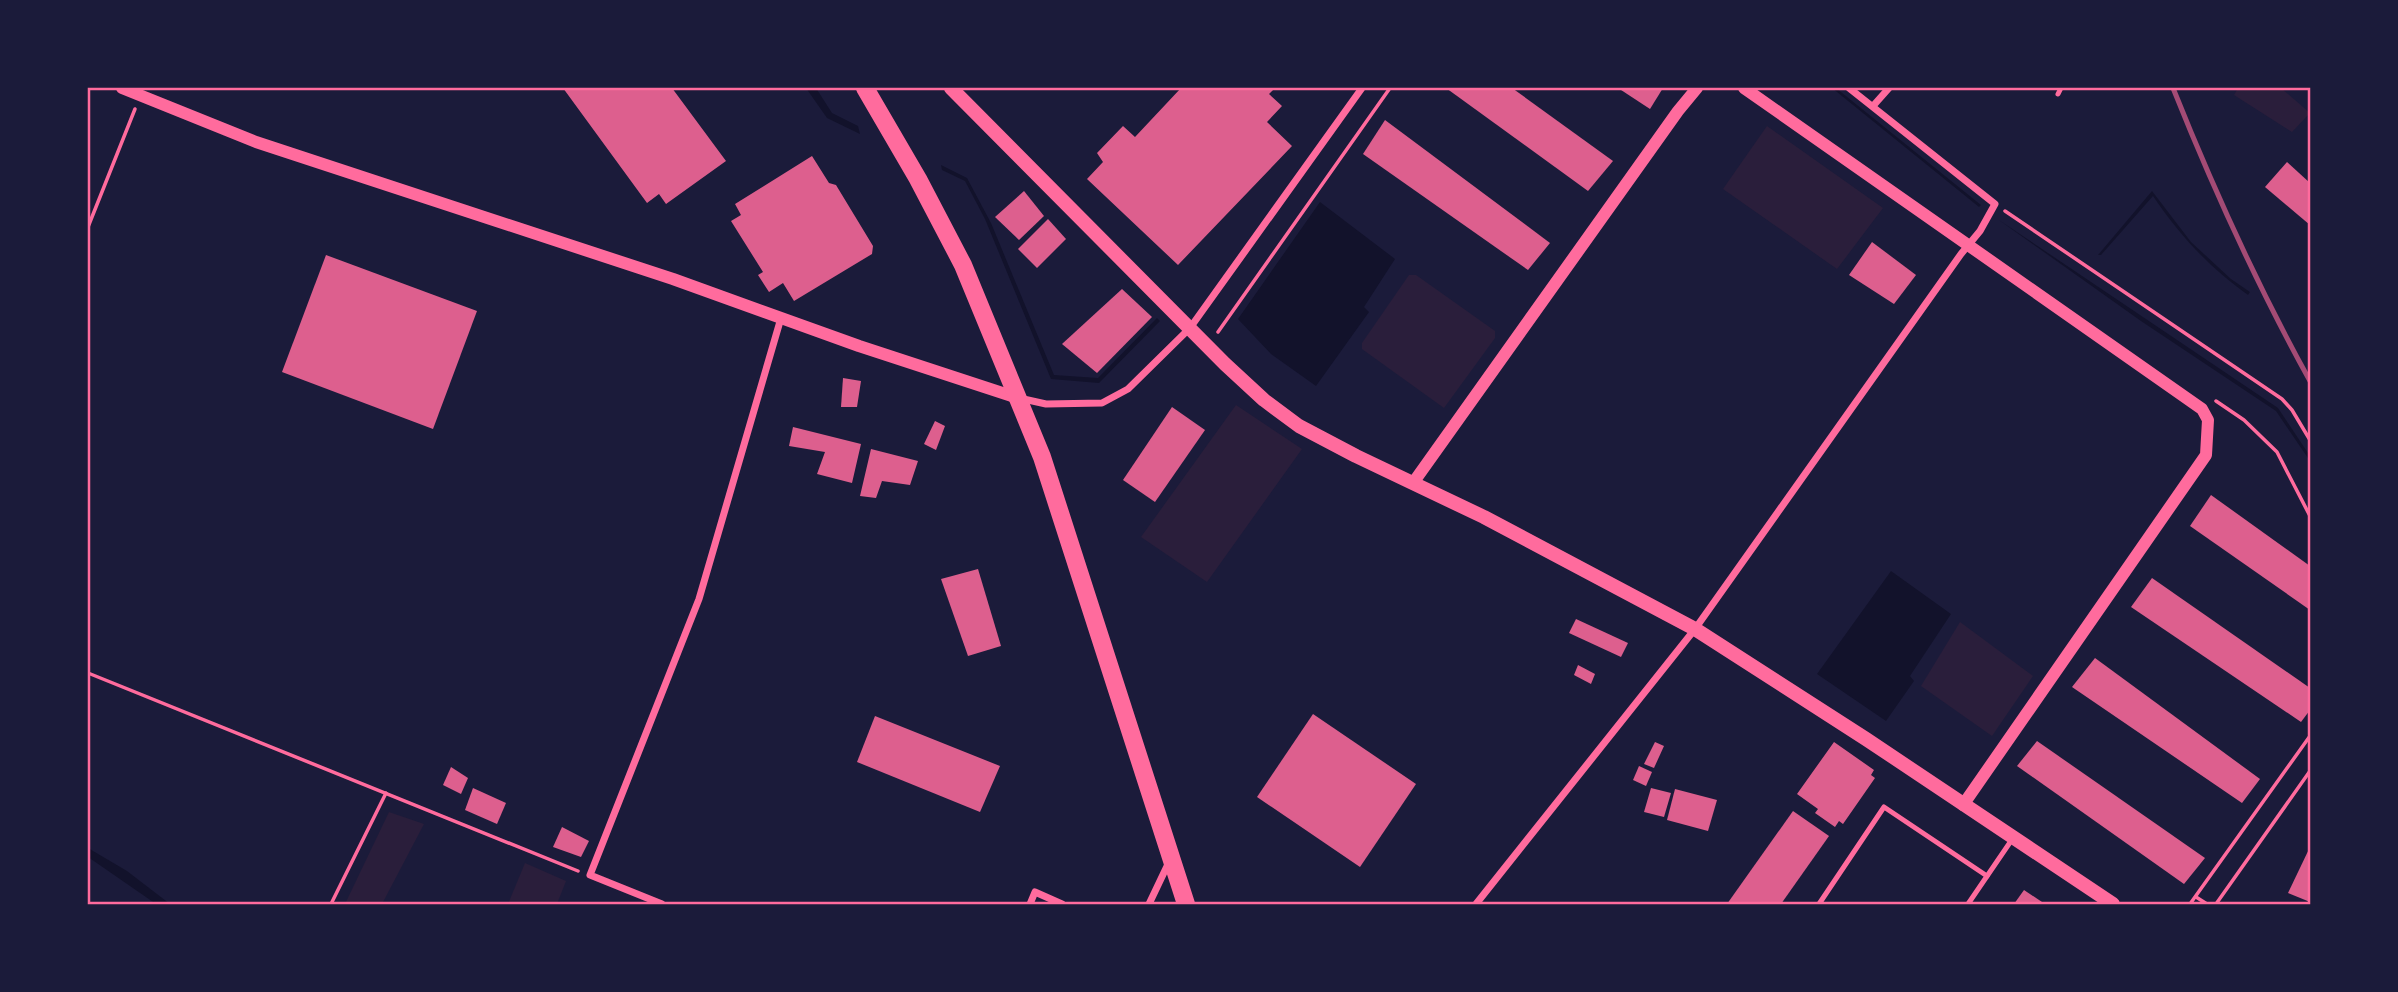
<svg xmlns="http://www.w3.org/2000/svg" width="2398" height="992" font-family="Commissioner,sans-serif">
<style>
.green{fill:#2a1e3b}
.water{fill:#12122b}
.building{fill:#dd5f8e}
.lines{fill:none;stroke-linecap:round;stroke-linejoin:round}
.path{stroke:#ff6b9d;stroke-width:3.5}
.service{stroke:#ff6b9d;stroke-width:5}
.minor{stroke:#ff6b9d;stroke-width:7}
.tertiary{stroke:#ff6b9d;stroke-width:12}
.secondary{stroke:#ff6b9d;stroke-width:14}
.trunk{stroke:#ff6b9d;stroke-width:18}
.rail{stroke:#a44b75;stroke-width:5}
.neatline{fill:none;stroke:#ff6b9d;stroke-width:2.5}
</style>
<rect width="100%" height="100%" fill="#1b1b3a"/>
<g class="green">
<path d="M2238,88H2281L2310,113L2292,132L2234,95Z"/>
<path d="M1767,126L1883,208L1837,269L1723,189Z"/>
<path d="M1409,275H1416L1495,331V338L1444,408L1362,349V343Z"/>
<path d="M1236,405L1302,449L1207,582L1141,537Z"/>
<path d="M1960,622L2033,676L1992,736L1921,686Z"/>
<path d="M389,812L424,824L382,904H345Z"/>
<path d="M525,863L566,881L557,904H508Z"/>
</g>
<g class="water">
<path d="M806,88H816L832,113L858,126L860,134L827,118Z"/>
<path d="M1832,88H1836L1981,205L1979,207Z"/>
<path d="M941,165L967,178L991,223L1054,375L1098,378L1157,318L1160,321L1099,383L1051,379L985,219L965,181L942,170Z"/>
<path d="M2152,191L2191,242L2231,279L2250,292L2248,295C2208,266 2181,237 2153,196L2101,255H2098Z"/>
<path d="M1320,202L1395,259L1364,307L1369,312L1316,386L1271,354L1238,319Z"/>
<path d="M1999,220L2278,408L2310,456V461L2276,411L2141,321Z"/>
<path d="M1891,571L1951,614L1910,676L1914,681L1886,721L1817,674Z"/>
<path d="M88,848L127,871L170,904H156L88,857Z"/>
</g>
<g class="building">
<path d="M563,88H672L726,161L666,204L659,194L647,203Z"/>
<path d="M1181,88H1275L1269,94L1282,106L1267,122L1292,146L1178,265L1087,179L1103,162L1097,153L1123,126L1135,137Z"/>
<path d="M1446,88H1512L1613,161L1588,191Z"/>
<path d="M1618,88H1663L1650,109Z"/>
<path d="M1385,120L1550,243L1528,270L1363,154Z"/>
<path d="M812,156L829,183L836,185L873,246L872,254L794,301L783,283L769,292L758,275L763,272L731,221L741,215L735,204Z"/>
<path d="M2287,162L2310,183V225L2265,187Z"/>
<path d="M1024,191L1044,216L1019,240L995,217Z"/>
<path d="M1048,219L1066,239L1037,268L1018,249Z"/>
<path d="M1872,242L1916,275L1894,304L1849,275Z"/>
<path d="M326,255L477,311L433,429L282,372Z"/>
<path d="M1122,289L1152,317L1097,373L1062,344Z"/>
<path d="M843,378L861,381L857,407H841Z"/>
<path d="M1172,407L1205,430L1155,502L1123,480Z"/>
<path d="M935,421L945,426L936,450L924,444Z"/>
<path d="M793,427L861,444L852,483L817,474L825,452L789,446Z"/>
<path d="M871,449L918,461L910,485L882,481L876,498L860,496Z"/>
<path d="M2211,495L2310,566V610L2190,526Z"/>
<path d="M978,569L1001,646L968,656L941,579Z"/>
<path d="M2152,578L2310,688V710L2301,722L2131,607Z"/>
<path d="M1576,619L1628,643L1621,657L1569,633Z"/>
<path d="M2095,658L2260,779L2242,803L2072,687Z"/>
<path d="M1578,665L1595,674L1591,684L1574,675Z"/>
<path d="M1313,714L1416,784L1360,867L1257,797Z"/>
<path d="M875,716L1000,766L980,812L857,762Z"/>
<path d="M2037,741L2205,858L2184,884L2017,766Z"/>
<path d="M1655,742L1664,746L1654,768L1644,764Z"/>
<path d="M1834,742L1874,770L1871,775L1875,778L1843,824L1839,821L1835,827L1815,813L1818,809L1797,794Z"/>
<path d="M1639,766L1652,772L1646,786L1633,780Z"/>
<path d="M451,767L468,778L461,794L443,785Z"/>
<path d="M473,788L506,803L497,824L465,810Z"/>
<path d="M1651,788L1671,793L1664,817L1644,812Z"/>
<path d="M1675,789L1717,800L1708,831L1667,820Z"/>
<path d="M1793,811L1829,836L1781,904H1727Z"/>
<path d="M562,827L589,841L581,857L553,847Z"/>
<path d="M2310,847V902L2288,893Z"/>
<path d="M2024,890L2045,904H2014Z"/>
</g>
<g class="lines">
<g class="path">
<path d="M2005,211L2282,399L2292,410L2310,440"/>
<path d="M88,227L135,109"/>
<path d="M1218,332L1390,88"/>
<path d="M2216,401L2244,420L2277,452L2310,516"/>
<path d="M88,673L578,871"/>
<path d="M2196,897L2207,904"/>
<path d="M331,904L386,793"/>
<path d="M2190,904L2310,736"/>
<path d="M2216,904L2310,771"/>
</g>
<g class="service">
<path d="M2058,94L2061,88"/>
<path d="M1819,904L1884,807L1987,876"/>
<path d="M1968,904L2013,838"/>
</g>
<g class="minor">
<path d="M1873,106L1889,88"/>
<path d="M1019,398L1046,404L1102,403L1128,389L1190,328L1362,88"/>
<path d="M662,904L590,875L699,599L781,318"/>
<path d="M1030,904L1035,892L1062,904"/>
<path d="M1149,904L1169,862"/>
<path d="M1476,904L1695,629L1961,254L1980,231L1995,204L1849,88"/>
</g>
<g class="tertiary">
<path d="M122,88L256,142L673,279L859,346L1018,398"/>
<path d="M1744,88L2202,409L2208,420L2206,455L1963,805"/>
<path d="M1413,483L1678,111L1697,88"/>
</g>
<path class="secondary" d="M951,88L1225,364L1264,400L1299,426L1356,456L1484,517L1695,629L1866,739L2113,904"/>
<path class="trunk" d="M865,88L918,179L963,265L1042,457L1186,904"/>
<path class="rail" d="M2173,88C2213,188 2258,287 2310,381"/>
</g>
<rect width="2398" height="992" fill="none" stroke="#1b1b3a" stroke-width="178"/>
<rect x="89" y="89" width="2220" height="814" class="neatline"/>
</svg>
